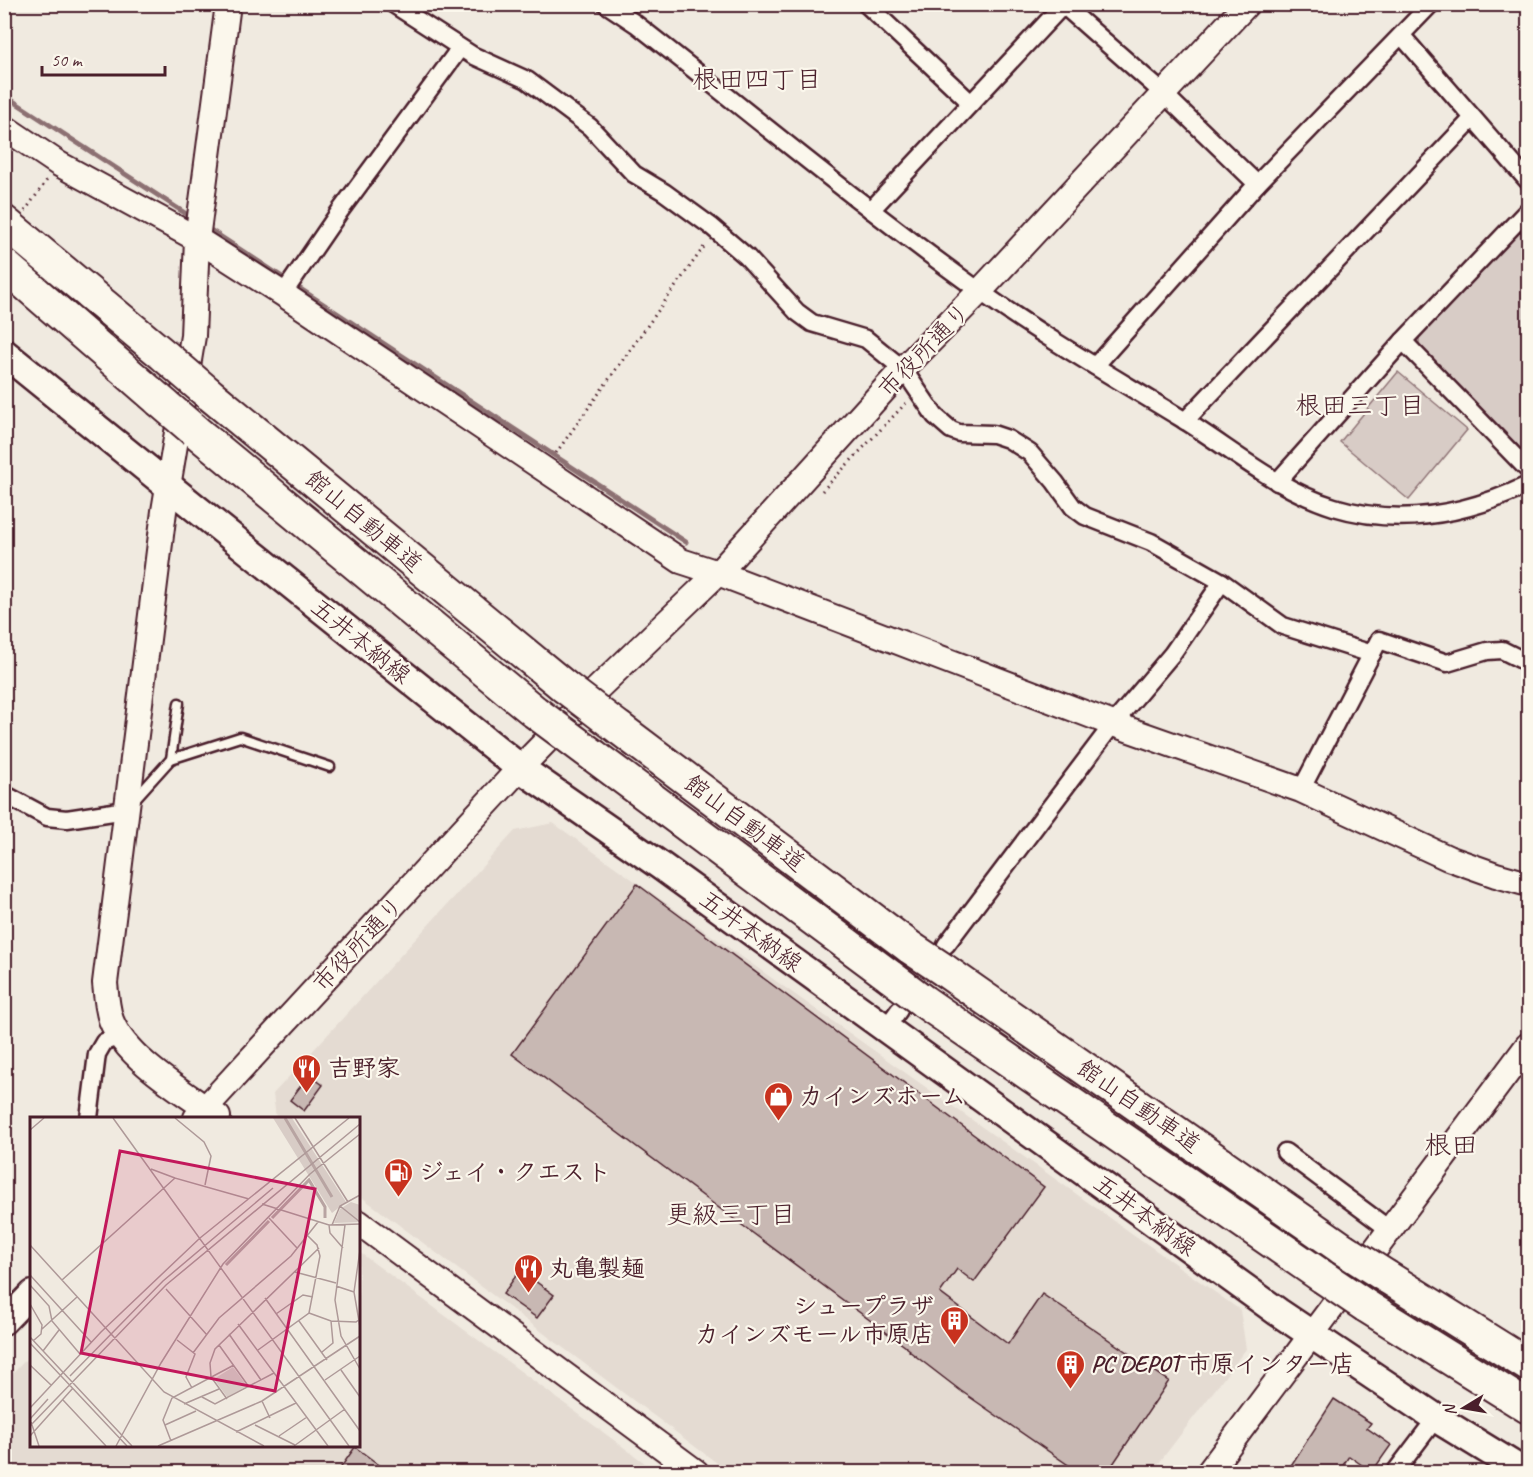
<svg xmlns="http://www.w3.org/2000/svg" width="1533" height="1477" font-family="Caveat,'Klee One',sans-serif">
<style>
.built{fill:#e4dbd2}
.green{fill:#d8ccc6;stroke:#917678;stroke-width:1.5}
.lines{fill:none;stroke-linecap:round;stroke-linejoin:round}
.stream{stroke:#8c6f72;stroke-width:5}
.building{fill:#c8b8b3;stroke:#4a1f2b;stroke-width:1.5}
.lane-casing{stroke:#4a1f2b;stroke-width:13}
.street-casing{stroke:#4a1f2b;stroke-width:21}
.secondary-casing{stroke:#4a1f2b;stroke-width:28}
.primary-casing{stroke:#4a1f2b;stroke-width:32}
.highway-casing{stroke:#4a1f2b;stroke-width:36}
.path{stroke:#4a1f2b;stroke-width:3;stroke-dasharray:1.5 4.5;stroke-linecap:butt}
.lane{stroke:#fbf7ec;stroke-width:8}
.street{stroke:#fbf7ec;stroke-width:16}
.secondary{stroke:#fbf7ec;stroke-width:24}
.primary{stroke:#fbf7ec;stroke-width:27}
.highway{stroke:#fbf7ec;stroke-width:32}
.highway-bridge-casing{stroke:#4a1f2b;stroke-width:36;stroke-linecap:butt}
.highway-bridge{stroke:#fbf7ec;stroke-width:32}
.labels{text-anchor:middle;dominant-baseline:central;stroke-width:4.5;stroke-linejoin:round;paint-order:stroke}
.street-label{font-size:24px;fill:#4a1f2b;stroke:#fbf7ec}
.poi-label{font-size:24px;font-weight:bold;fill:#4a1f2b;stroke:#fbf7ec;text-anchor:start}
.neighbourhood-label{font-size:26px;fill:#4a1f2b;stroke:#fbf7ec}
.quarter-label{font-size:27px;fill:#4a1f2b;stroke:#fbf7ec}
.inset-river{fill:none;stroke:#b8a4a2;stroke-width:3}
.inset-road{fill:none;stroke:#ae9998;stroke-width:1.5}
.view{fill:#c2185b;fill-opacity:0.15;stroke:#c2185b;stroke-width:3}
.inset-edge{fill:none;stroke:#4a1f2b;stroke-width:3}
</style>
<rect width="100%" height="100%" fill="#f0eae0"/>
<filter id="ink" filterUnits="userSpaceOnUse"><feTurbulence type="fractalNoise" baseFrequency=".0167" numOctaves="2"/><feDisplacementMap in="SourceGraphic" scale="12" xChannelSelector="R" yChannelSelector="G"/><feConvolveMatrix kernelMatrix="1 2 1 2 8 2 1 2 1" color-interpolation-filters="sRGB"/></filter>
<g filter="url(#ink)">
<g class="built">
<path d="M553,823L1240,1310L1246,1349L1152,1472H729L359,1195L358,1118H276L273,1094L515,831Z"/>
<path d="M359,1252L657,1472H5L4,1383L31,1354L32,1446H358Z"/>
</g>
<g class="green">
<path d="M1528,221V460L1419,346V337Z"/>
<path d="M1398,372L1467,430L1409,500L1340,442Z"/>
</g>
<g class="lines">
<g class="stream">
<path d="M4,95L194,219"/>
<path d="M206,227L686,542"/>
</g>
</g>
<g class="building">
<path d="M637,884L1044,1187L974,1282L957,1269L940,1293L1008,1344L1042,1294L1169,1381L1107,1473H1080L961,1391L909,1351L910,1350L512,1054Z"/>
<path d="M309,1075L323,1085L304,1111L290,1100Z"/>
<path d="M520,1270L554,1295L537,1318L503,1294Z"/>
<path d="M1334,1399L1371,1423L1367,1428L1391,1445L1372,1472L1349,1456L1338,1473H1286Z"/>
<path d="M355,1447L390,1473H337Z"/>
</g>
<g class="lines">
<defs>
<g id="lane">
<path d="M171,759L179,703"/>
<path d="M134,800L171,759L240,737L330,767"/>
</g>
<g id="street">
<path d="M393,4L472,55L527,80L590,127L634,174L664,192L712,227L747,257L797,312L812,323L866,339L903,369L935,416L951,430L959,433L993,434L1008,439L1030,453L1055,482L1073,507L1085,516L1151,542L1222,582L1283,626L1372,654"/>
<path d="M606,4L636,24C750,113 861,206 978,290C1042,336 1112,376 1179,417C1230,448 1276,489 1334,507C1400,527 1467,514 1528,485"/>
<path d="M866,4L971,103"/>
<path d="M1062,4L1163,93L1257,184"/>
<path d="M1402,36L1528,181"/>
<path d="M871,210L1064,4"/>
<path d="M283,294L340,211L460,48"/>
<path d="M1403,341L1528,470"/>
<path d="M1095,366L1257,184L1431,4"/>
<path d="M1185,421L1473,118"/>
<path d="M1277,482L1403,341L1528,210"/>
<path d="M1301,790L1379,640L1447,663L1487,651L1502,650L1528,663"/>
<path d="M4,794L47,817L67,819L126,810"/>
<path d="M946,945L1113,724L1172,654L1222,582"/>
<path d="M886,1028L899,1010"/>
<path d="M89,1118L97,1054L104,1042L120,1036"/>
<path d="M1285,1152L1390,1230"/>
<path d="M1395,1472L1436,1418"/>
</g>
<g id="secondary">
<path d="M4,127L59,164L197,239L283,294L681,561L718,573L1113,724L1301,790L1448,858L1496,875L1528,884"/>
<path d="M218,1117C184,1092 126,1059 111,1020C107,1008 106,995 105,983L164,511L193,336L197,239L228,4"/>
<path d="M196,1118L520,768L596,690L718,573L903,369L980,291L1247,4"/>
<path d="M358,1222L696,1472"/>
<path d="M4,1322L32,1293"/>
<path d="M1209,1472L1528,1045"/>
</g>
<path id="primary" d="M4,353L193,506L520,768L661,866L1278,1312L1436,1418L1524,1472"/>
<g id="highway">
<path d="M4,222L166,357"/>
<path d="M4,265L159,400"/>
<path d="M208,393L565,687"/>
<path d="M194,430L535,712"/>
<path d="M619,728L911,948"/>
<path d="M594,756L891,977"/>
<path d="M944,970L1343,1249"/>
<path d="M923,1001L1323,1277"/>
<path d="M1387,1277L1528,1365"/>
<path d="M1366,1306L1528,1407"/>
</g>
</defs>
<use href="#lane" class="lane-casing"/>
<use href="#street" class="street-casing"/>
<use href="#secondary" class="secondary-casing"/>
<use href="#primary" class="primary-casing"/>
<use href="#highway" class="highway-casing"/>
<g class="path">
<path d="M25,211L47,180"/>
<path d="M556,453L706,244"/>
<path d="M822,491L906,403"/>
</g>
<use href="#lane" class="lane"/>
<use href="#street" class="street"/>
<use href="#secondary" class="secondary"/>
<use href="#primary" class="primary"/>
<use href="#highway" class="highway"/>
<defs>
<g id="highway-bridge">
<path d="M166,357L208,393"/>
<path d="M159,400L194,430"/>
<path d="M565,687L619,728"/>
<path d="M535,712L594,756"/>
<path d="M911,948L944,970"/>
<path d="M891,977L923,1001"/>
<path d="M1343,1249L1387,1277"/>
<path d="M1323,1277L1366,1306"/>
</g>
</defs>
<use href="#highway-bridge" class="highway-bridge-casing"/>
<use href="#highway-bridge" class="highway-bridge"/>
</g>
</g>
<defs>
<symbol id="restaurant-pin" viewBox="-11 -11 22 30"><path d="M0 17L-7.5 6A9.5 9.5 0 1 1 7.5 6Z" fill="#c8321e" stroke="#fbf7ec"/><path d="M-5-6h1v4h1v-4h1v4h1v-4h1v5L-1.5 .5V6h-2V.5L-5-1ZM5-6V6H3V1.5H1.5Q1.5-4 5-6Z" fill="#fff"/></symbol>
<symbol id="shop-pin" viewBox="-11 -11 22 30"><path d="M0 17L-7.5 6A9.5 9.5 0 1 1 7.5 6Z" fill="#c8321e" stroke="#fbf7ec"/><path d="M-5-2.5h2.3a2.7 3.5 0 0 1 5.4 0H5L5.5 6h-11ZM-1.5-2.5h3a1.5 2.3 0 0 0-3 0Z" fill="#fff"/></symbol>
<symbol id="fuel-pin" viewBox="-11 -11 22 30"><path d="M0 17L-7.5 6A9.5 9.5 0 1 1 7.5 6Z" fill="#c8321e" stroke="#fbf7ec"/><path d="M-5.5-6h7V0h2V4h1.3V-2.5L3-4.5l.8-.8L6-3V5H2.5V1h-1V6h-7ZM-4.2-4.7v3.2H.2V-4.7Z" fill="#fff"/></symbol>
<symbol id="building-pin" viewBox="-11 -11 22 30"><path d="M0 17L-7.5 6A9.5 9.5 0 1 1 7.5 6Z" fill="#c8321e" stroke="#fbf7ec"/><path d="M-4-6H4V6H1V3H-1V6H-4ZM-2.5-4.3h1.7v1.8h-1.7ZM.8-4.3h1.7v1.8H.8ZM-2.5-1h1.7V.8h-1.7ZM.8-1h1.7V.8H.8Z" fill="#fff"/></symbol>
</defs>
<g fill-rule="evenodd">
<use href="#restaurant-pin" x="290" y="1052" width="33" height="45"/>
<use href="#shop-pin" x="762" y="1080" width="33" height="45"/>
<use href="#fuel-pin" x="382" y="1156" width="33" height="45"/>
<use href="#restaurant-pin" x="512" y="1252" width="33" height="45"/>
<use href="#building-pin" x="938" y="1304" width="33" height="45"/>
<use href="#building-pin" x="1054" y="1348" width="33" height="45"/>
</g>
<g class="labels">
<g class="street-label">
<text transform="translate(924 350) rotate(-46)">市役所通り</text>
<text transform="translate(364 521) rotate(40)">館山自動車道</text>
<text transform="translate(361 641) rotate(39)">五井本納線</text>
<text transform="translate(745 823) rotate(37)">館山自動車道</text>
<text transform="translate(751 931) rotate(36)">五井本納線</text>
<text transform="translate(358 944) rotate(-47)">市役所通り</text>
<text transform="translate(1139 1106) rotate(35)">館山自動車道</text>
<text transform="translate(1145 1215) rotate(36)">五井本納線</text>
</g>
<g class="poi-label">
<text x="328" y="1068">吉野家</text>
<text x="799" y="1096">カインズホーム</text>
<text x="419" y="1172">ジェイ・クエスト</text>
<text x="549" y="1268">丸亀製麺</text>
<text x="934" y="1306" text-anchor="end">シュープラザ<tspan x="934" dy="28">カインズモール市原店</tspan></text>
<text x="1091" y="1364">PC DEPOT 市原インター店</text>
</g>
<g class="neighbourhood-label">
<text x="757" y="79">根田四丁目</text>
<text x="1360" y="405">根田三丁目</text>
<text x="731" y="1214">更級三丁目</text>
</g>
<g class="quarter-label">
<text x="1451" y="1145">根田</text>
</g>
</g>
<g transform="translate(30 1117)">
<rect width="330" height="330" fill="#f0eae0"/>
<path d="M243,1H262L316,85L302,96ZM321,85L330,88V105L304,106L310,92ZM203,250L217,269L197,280L184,262Z" fill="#d8ccc6"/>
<path class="inset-river" d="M255,1L302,80M242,101L279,63L295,90V101M196,148L239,104"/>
<path class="inset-road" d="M83,1L319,329M145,1L174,25L181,39L175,68M265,1L318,85M0,13L14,1M121,52L145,61M232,87L299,108L330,107M310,89L330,105M239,101L267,131M299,108L300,116L313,131M302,108L310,89L330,78M315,108L305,183L311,219L330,252M0,128L134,275L234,329M330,133L324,175L330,210M265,155L306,166M0,158L61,225M32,163L145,61L219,82M0,168L19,189L22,204L50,237M306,169L324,175M136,172L177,218M235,181L330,314M0,187L12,208L11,217L3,224M279,196L301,204L326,205L330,202M246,197L273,178L283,180M269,204L297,243M208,207L298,329M12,212L47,180M199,217L231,263M0,220L102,329M147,223L165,237L156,260L162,271M0,226L97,329M189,228L219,270M228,233L279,196L290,139L287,128L278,119M13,234L29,213M292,235L303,226L301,204M163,236L189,201L261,139L288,105M0,248L21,268M311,253L330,280M40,259L133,164L243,71M295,263L330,239M172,280L185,287L244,256M197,282L181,260L180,246L185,232L289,131M33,283L76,329M232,284L240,301M154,287L189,272M0,291L71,215L170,121L319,1M0,302L18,282M1,305L9,329M135,308L166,294M225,308L265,328M0,309L136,168L330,7M206,315L266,286M0,319L43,271M249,319L277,300M141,324L133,303L142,281L204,248M86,329L131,246L193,147L280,57L330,17M128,329L232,284L330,219M264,329L315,292"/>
<path class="view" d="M90,34L285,72L245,274L51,236Z"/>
<rect width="330" height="330" class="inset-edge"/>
</g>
<rect width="1533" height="1477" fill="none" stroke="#fbf7ec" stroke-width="24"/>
<rect x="12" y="12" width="1509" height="1453" fill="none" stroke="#4a1f2b" stroke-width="2" filter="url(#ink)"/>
<g transform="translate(1464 1408) rotate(259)" stroke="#fbf7ec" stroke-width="4.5" paint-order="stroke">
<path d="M0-4.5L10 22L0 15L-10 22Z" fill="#4a1f2b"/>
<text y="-9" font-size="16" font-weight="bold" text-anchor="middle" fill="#4a1f2b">N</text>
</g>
<path d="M42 66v9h123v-9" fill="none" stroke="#4a1f2b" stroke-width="3"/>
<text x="51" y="66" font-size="18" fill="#4a1f2b" stroke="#fbf7ec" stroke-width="4.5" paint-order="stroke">50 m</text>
</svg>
